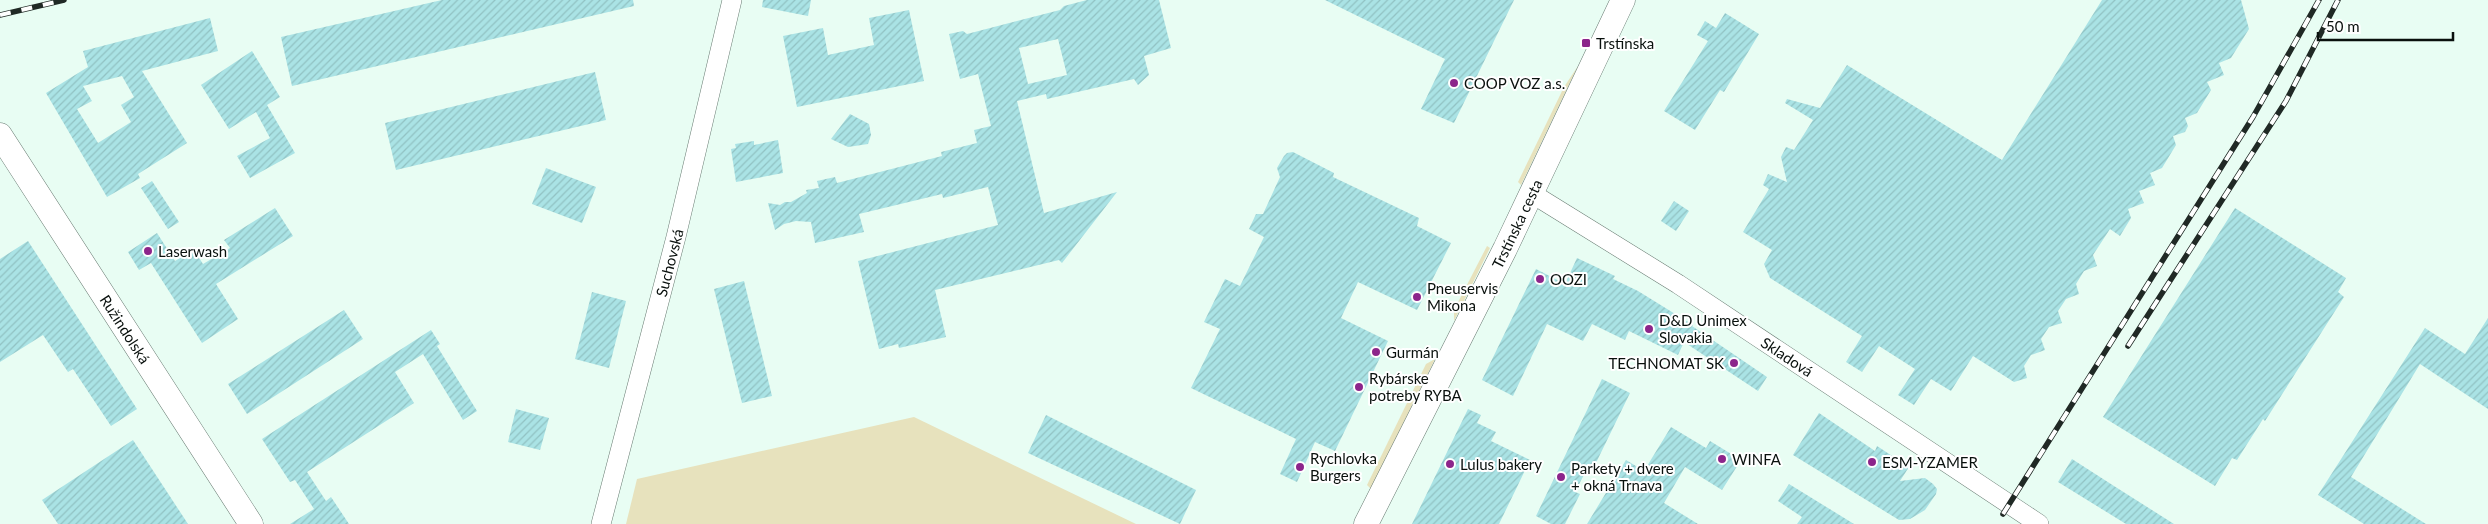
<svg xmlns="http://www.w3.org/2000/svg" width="2488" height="524" font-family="Lato,sans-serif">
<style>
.green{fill:#e7e2bd}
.building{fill:url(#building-hatch);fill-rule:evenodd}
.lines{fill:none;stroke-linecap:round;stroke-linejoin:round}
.minor-casing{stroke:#667970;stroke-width:20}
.major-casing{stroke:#667970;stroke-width:25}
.minor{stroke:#fff;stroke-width:19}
.major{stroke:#fff;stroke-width:24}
.rail-casing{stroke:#202925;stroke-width:5.5}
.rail{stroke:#fff;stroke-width:4;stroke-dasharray:11;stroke-linecap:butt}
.poi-dot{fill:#8c258b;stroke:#fff;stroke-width:2}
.labels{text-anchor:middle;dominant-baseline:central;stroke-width:4;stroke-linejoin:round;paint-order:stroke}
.poi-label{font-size:15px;fill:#09100d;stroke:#fff;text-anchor:start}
.street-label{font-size:15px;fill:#09100d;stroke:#fff}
</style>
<defs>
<pattern id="building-hatch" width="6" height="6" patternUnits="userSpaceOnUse" patternTransform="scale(1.25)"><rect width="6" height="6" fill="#aae3e5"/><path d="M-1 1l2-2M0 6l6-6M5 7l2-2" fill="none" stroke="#91c2c3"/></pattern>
</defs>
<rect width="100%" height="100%" fill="#e8fdf3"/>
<g class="green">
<path d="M1578,66L1521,185L1518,182L1564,87Z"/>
<path d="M1487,246L1490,248L1454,321V310Z"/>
<path d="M1435,359L1371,489L1367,485L1426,364Z"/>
<path d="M914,417L1136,524H626L637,479Z"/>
</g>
<g class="building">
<path d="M442,0H633L634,6L292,86L281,37Z"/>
<path d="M763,0H811L808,16L762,7Z"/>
<path d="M1087,0H1159L1171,48L1144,56L1149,75L1138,85L1134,79L1047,99L1046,94L1017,101L1044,213L1117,192L1062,263L1059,260L935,290L946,337L899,348L898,344L879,349L858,261L998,225L988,187L943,198L942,194L859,214L864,232L815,243L811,222L796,221L784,224L775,230L768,203L780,205L785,202H791L807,193L806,190L819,188L817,181L835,177L837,183L942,156L941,152L977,143L974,130L991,126L978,74L960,79L949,34L963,31L967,34L1060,10L1064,6ZM1058,39L1067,75L1028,84L1019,48Z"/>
<path d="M1325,0H1514L1454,123L1421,109L1445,59Z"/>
<path d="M2102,0H2241L2249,29L2231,58L2219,63L2224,75L2207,82L2211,90L2197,113L2185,118L2188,126L2185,132L2173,136L2176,145L2162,168L2150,173L2155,185L2139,191L2144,203L2128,209L2131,218L2120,236L2110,229L2093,255L2097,266L2084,271L2076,284L2079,294L2066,299L2058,311L2062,323L2049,327L2041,339L2045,350L2031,355L2024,366L2027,378L2014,382L1973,356L1951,391L1931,379L1914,405L1898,395L1915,369L1879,346L1862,372L1846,362L1862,336L1770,278L1764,264L1772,250L1743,232L1769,189L1763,185L1768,174L1787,182L1781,157L1786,147L1794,150L1813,120L1785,103L1787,99L1820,108L1847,65L2002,160Z"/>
<path d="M909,10L924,81L797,107L783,36L823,28L828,55L874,45L869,18Z"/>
<path d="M1725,13L1759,34L1724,92L1720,90L1695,130L1664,111L1708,41L1697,35L1705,21L1716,28Z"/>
<path d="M210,18L218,51L142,71L187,143L138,174L140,178L107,197L46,93L88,67L83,51ZM122,76L134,97L121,105L131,122L98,143L77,109L92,101L83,86Z"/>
<path d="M252,51L280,97L267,105L295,153L250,178L237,156L270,138L256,112L229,129L201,85Z"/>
<path d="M595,72L606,120L396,170L385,123Z"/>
<path d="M850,114L869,124L871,135L868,144L848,147L831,139Z"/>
<path d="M778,140L783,173L736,182L731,149L736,148L735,144L754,141V145Z"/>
<path d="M1293,152L1334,173L1333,177L1419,218L1417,226L1451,243L1417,310L1358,282L1341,318L1388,341L1335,451L1315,442L1297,482L1280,474L1296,439L1191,388L1220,329L1204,322L1225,279L1240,286L1264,237L1249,229L1256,214H1263L1280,177L1277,168L1284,156L1287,153Z"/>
<path d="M546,168L596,187L582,223L532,204Z"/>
<path d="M152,181L179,222L168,229L141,188Z"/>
<path d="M1674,201L1689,211L1676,231L1661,221Z"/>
<path d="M275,208L293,236L216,284L238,319L202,343L151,263L139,270L128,252L157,233L175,261L194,250L203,264L230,248L224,240Z"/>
<path d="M2235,208L2346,278L2338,292L2344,297L2265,421L2263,419L2237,460L2232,458L2215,486L2103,417Z"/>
<path d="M28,241L137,409L111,426L73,369L68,372L43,335L0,362V259Z"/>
<path d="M1577,258L1615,276L1613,279L1638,291L1693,325L1692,326L1767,377L1758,391L1684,342L1678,355L1629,331L1625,340L1592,324L1583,341L1547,324L1513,396L1482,380L1536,269L1565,284Z"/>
<path d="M744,281L772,396L742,403L714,289Z"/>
<path d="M592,292L626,301L609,368L575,359Z"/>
<path d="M344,310L363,339L247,414L228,384Z"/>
<path d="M2488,318V409L2420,364L2351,477L2426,524H2364L2318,495L2425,328L2465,354Z"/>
<path d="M431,330L440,344L437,346L477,411L463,420L423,354L395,372L414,403L307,472L326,501L331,497L349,524H290L314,509L295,480L290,482L262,439Z"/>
<path d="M1602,379L1630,393L1593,469L1588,467L1575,492L1580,494L1565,524H1551L1536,516Z"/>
<path d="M516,409L549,418L540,450L508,442Z"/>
<path d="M1468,409L1481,415L1477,423L1496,432L1491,441L1530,460L1517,487L1499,524H1412Z"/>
<path d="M1819,413L1875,451L1877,446L1909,467L1900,481L1925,478L1933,484L1937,489L1936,494L1925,510L1910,519L1899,520L1793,455Z"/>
<path d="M1046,415L1196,490L1180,524L1028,453Z"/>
<path d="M1671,427L1706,448L1710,441L1741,460L1722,490L1685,467L1664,503L1698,524H1587L1626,460L1644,471Z"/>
<path d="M133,440L188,524H58L42,500Z"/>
<path d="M2072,459L2114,486L2174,524H2126L2058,482Z"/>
<path d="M1789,484L1854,524H1797L1802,517L1778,501Z"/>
</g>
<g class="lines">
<defs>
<g id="minor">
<path id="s1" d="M1531,193L1678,284L2039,524"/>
<path id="s2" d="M601,524L676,237L732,0"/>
</g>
<g id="major">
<path id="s3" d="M0,135L251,524"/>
<path id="s4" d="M1366,524L1505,249L1623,0"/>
</g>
</defs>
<use href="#minor" class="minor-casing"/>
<use href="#major" class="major-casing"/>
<use href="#minor" class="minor"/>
<use href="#major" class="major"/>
<defs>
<g id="rail">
<path d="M0,15L64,0"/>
<path d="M2128,346L2286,101L2338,0"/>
<path d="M2003,514L2253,117L2319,0"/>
</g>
</defs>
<use href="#rail" class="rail-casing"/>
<use href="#rail" class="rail"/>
</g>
<g class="poi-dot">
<rect x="1581" y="38" width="10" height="10" rx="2.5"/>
<circle cx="1454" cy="83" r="5"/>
<circle cx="148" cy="251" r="5"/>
<circle cx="1540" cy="279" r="5"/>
<circle cx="1417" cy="297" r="5"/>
<circle cx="1649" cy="329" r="5"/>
<circle cx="1376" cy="352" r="5"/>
<circle cx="1734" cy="363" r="5"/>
<circle cx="1359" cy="387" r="5"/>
<circle cx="1722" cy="459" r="5"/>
<circle cx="1872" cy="462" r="5"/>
<circle cx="1450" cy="464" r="5"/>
<circle cx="1300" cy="467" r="5"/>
<circle cx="1561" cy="477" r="5"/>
</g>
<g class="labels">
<g class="poi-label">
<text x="1596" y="43">Trstínska</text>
<text x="1464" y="83">COOP VOZ a.s.</text>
<text x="158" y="251">Laserwash</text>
<text x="1550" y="279">OOZI</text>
<text x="1427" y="288">Pneuservis<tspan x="1427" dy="17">Mikona</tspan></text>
<text x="1659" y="320">D&amp;D Unimex<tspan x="1659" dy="17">Slovakia</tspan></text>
<text x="1386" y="352">Gurmán</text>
<text x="1724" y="363" text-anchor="end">TECHNOMAT SK</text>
<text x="1369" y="378">Rybárske<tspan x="1369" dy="17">potreby RYBA</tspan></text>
<text x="1310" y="458">Rychlovka<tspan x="1310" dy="17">Burgers</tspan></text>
<text x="1732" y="459">WINFA</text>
<text x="1882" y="462">ESM-YZAMER</text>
<text x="1460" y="464">Lulus bakery</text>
<text x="1571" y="468">Parkety + dvere<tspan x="1571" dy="17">+ okná Trnava</tspan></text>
</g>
<g class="street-label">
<text stroke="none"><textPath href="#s4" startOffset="336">Trstínska cesta</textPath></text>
<text stroke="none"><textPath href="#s2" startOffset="270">Suchovská</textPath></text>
<text stroke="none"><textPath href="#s3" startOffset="231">Ružindolská</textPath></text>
<text stroke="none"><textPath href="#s1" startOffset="304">Skladová</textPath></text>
</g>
</g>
<path d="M2318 32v8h135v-8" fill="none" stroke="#09100d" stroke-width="2.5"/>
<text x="2326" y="32" font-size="15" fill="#09100d" stroke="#ffffff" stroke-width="4" paint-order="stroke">50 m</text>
</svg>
